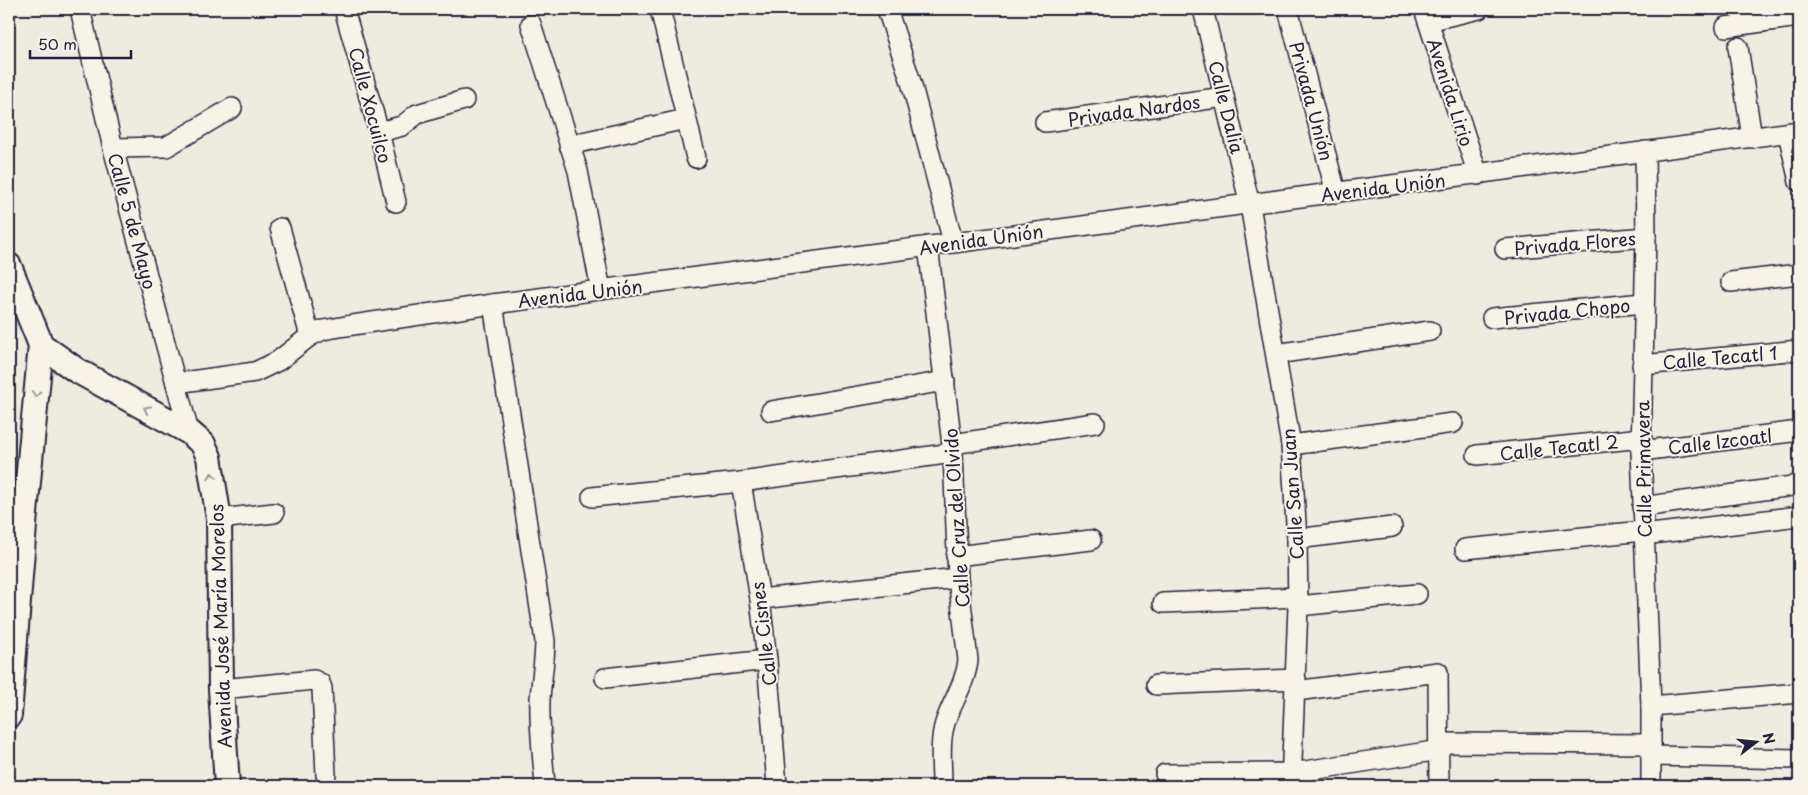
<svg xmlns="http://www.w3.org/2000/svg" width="1808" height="795" font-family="'Playpen Sans',sans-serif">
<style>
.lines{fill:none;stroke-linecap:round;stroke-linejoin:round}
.minor-casing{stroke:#22223b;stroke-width:22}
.major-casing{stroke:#22223b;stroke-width:28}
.minor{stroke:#f7f3e8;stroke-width:19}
.major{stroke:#f7f3e8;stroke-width:24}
.oneway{stroke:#97959a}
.labels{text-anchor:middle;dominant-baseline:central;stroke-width:4;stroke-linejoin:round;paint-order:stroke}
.street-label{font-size:18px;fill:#22223b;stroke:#f7f3e8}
</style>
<rect width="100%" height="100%" fill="#eeebe1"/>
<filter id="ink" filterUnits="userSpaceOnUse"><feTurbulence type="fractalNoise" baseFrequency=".02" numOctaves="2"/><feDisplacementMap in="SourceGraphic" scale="10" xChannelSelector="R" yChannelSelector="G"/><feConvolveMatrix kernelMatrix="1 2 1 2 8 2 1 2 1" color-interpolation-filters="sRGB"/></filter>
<g filter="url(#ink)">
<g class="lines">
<defs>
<g id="minor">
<path d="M80,9L113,148L189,432"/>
<path d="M344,9L379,132L396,202"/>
<path d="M660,9L696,158"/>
<path d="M887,9L911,82L953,242"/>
<path d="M1203,9L1250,205L1291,445L1297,539L1298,606L1291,786"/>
<path d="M1288,9L1336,193"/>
<path d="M1424,9L1478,175"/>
<path d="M1428,21L1479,9"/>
<path d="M531,24L578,171L601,290"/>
<path d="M1726,27L1799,17"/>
<path d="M1738,47L1752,138"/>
<path d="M1045,122L1224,97"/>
<path d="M379,132L402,126L417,114L464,100"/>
<path d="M1788,133L1799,182"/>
<path d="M569,145L686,119"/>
<path d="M113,148L166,147L232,108"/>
<path d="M1645,151L1646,237L1641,451L1651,706V786"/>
<path d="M280,228L310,336"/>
<path d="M928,246L953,453L958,578L968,660C966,682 952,702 945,723C939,742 942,766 942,786"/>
<path d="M1505,249L1646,237"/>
<path d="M1731,282L1799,274"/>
<path d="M493,304L545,641C545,661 541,680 540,700C539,729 543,758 545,786"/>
<path d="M1492,318L1643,303"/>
<path d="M1276,354L1430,331"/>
<path d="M1642,365L1799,350"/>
<path d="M176,383L255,372L278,361L310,336L323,330L346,326L493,304L1799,131"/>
<path d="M771,411L945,381"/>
<path d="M952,444L1095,423"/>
<path d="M1291,445L1453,423"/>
<path d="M1641,451L1799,431"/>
<path d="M1477,455L1642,438"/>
<path d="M741,482L760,599L767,660L777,786"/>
<path d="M592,497L741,482L953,453"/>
<path d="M1642,507L1799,485"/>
<path d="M9,515L25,513"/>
<path d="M219,519L274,513"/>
<path d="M1643,535L1799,516"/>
<path d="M1297,539L1392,527"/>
<path d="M1465,549L1643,531"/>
<path d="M956,556L1091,540"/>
<path d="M760,599L958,578"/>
<path d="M1163,603L1298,597"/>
<path d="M1298,606L1417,594"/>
<path d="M605,678L767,660"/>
<path d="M1156,685L1296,679"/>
<path d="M221,689L314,680L320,683L322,688L326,775"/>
<path d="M1296,691L1438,672L1439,786"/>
<path d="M1651,706L1799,693"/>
<path d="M1439,743L1651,744"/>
<path d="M1651,756L1799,759"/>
<path d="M1165,774L1292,773L1440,750"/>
</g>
<g id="major">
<path d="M9,266L41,345L76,370L189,432L203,444L209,457L219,519L221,689L227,786"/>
<path d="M9,715L25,513L41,345"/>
</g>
</defs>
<use href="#minor" class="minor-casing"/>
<use href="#major" class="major-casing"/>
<use href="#minor" class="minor"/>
<use href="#major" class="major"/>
</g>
<defs><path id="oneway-chevron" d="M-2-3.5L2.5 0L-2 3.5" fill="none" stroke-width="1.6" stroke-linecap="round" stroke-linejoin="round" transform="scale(1.25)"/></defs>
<g class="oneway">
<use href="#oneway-chevron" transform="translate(36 394) rotate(95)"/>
<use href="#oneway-chevron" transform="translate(147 409) rotate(-151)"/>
<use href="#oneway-chevron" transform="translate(212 476) rotate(-99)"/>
</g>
</g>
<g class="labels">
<g class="street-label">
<text transform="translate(1451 92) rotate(72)">Avenida Lirio</text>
<text transform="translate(1312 101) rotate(75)">Privada Unión</text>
<text transform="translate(371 105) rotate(75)">Calle Xocuilco</text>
<text transform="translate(1227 107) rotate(76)">Calle Dalia</text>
<text transform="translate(1134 110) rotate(-8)">Privada Nardos</text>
<text transform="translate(1383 187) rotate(-7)">Avenida Unión</text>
<text transform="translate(133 221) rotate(75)">Calle 5 de Mayo</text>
<text transform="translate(981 239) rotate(-8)">Avenida Unión</text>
<text transform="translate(1575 243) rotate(-5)">Privada Flores</text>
<text transform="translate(580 293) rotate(-7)">Avenida Unión</text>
<text transform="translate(1567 311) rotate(-6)">Privada Chopo</text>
<text transform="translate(1720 357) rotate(-5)">Calle Tecatl 1</text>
<text transform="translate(1720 441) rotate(-7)">Calle Izcoatl</text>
<text transform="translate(1559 447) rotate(-6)">Calle Tecatl 2</text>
<text transform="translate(1643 469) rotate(-91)">Calle Primavera</text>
<text transform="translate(1292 494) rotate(-94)">Calle San Juan</text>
<text transform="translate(956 518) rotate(-94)">Calle Cruz del Olvido</text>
<text transform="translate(220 626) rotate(-92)">Avenida José María Morelos</text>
<text transform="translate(763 634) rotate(-97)">Calle Cisnes</text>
</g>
</g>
<rect width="1808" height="795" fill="none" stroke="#f7f3e8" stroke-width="30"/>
<rect x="15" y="15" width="1778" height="765" fill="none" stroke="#22223b" stroke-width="2" filter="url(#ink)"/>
<g transform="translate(1756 742) rotate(74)" stroke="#f7f3e8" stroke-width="4" paint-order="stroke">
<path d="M0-4L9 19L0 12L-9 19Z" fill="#22223b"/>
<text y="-8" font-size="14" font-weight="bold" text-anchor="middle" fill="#22223b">N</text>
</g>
<path d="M30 50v8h101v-8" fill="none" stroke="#22223b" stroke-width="2.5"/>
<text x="38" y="50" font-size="15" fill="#22223b" stroke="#f7f3e8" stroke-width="4" paint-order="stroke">50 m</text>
</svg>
